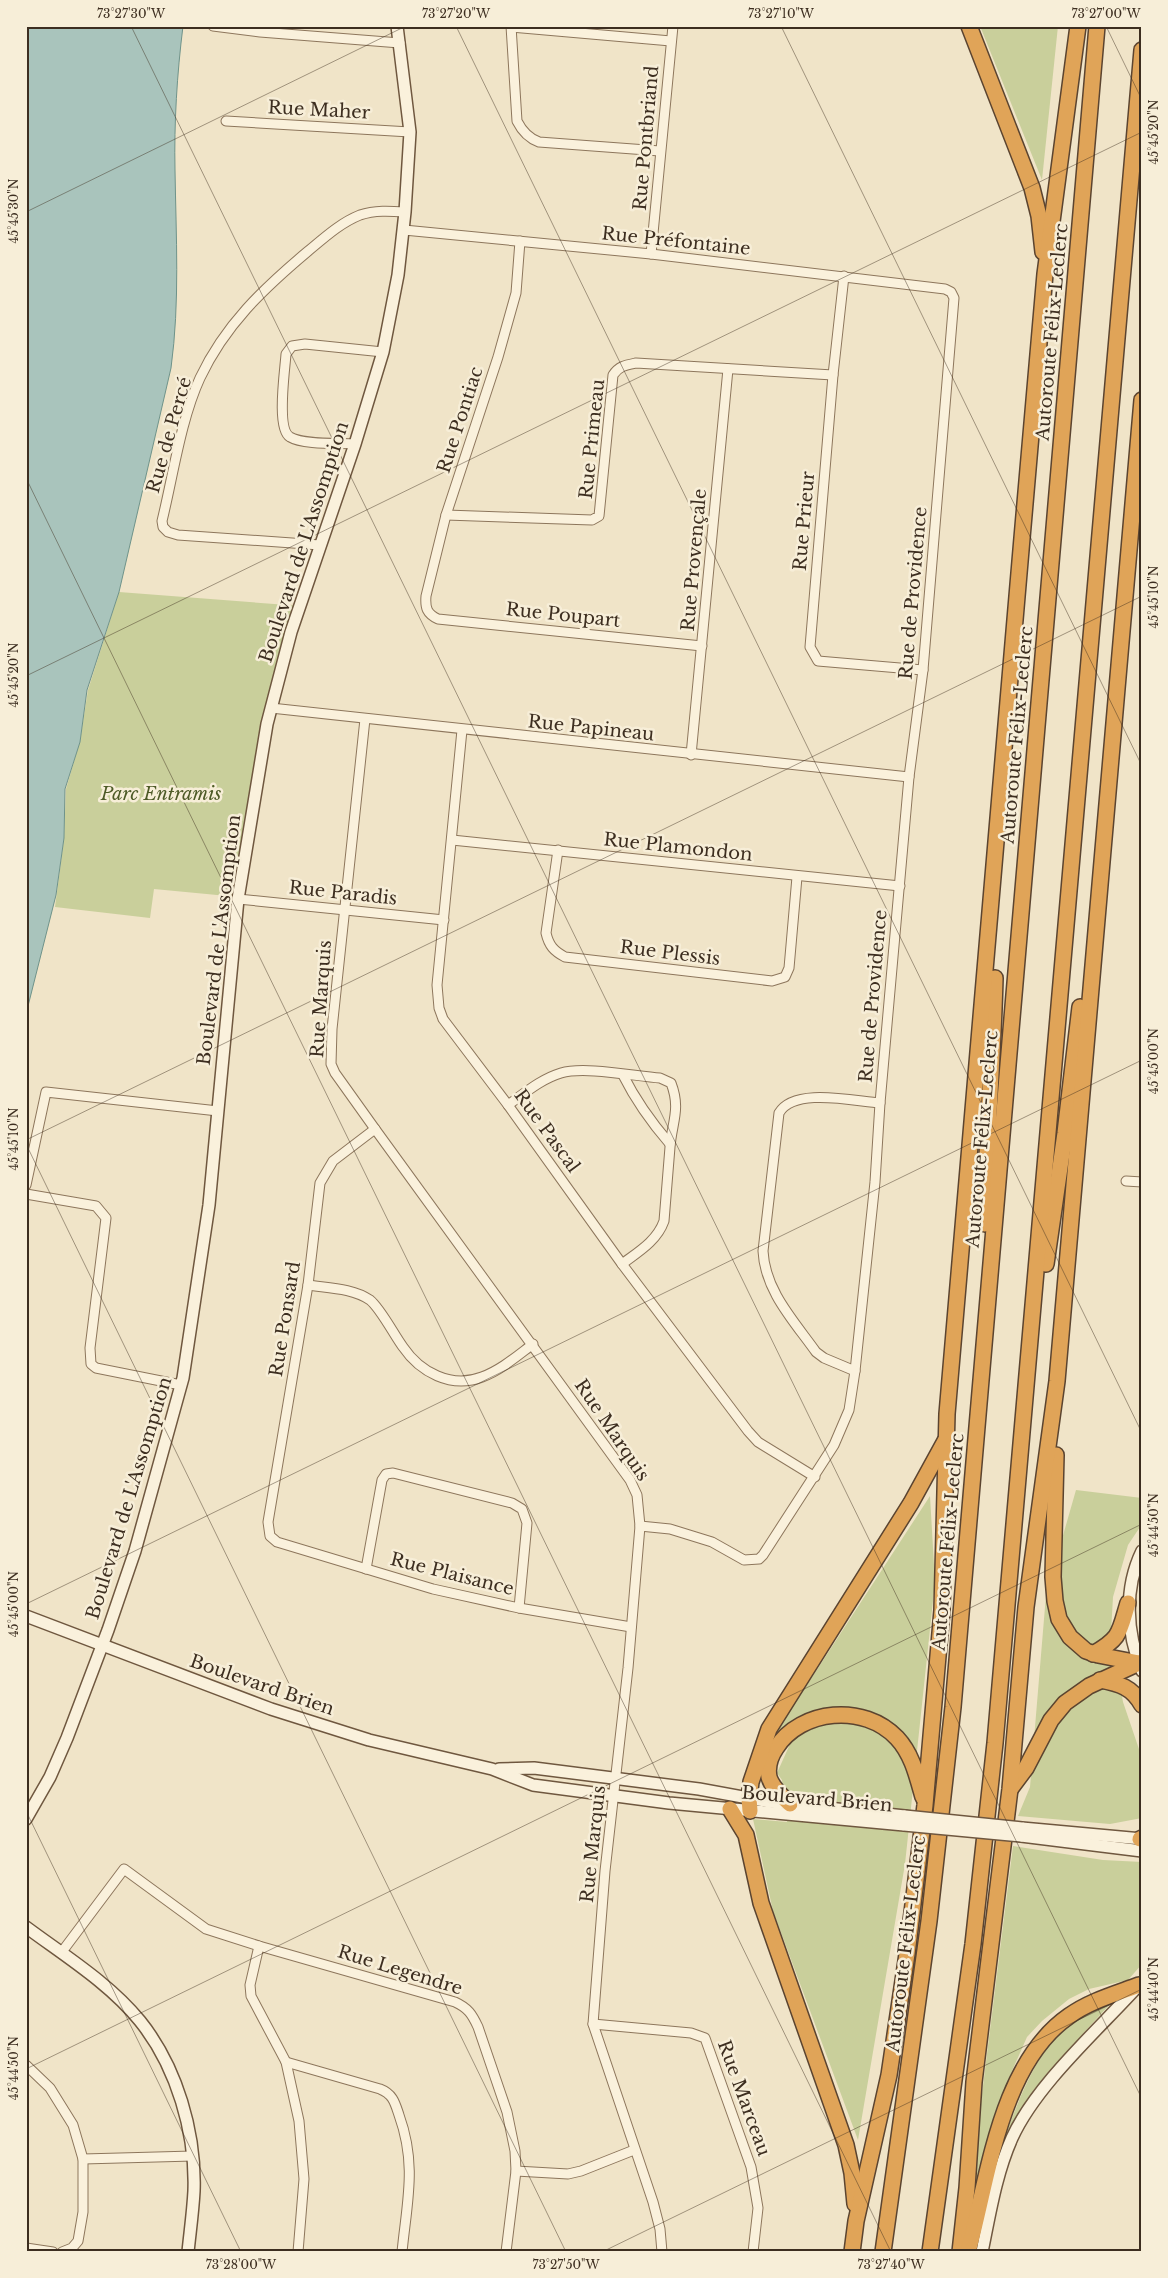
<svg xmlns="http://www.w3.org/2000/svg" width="1168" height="2278" font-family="'Libre Baskerville',serif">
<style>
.green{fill:#c9cf9b}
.water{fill:#a9c4bc;stroke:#6f938a}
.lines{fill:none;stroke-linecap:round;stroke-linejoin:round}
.street-casing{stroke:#8d765c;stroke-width:11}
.secondary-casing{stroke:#6f573f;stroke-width:14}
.highway-casing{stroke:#5b4430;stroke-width:18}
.street{stroke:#faf1dc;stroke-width:9}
.secondary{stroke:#faf1dc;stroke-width:11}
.highway{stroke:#e0a458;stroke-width:15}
.secondary-bridge-casing{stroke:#6f573f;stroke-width:14;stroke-linecap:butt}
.secondary-bridge{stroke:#faf1dc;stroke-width:11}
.ticks{fill:none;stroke:#3d2e20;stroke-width:1;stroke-opacity:0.45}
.labels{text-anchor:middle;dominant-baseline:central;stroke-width:5;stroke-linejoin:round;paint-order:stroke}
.street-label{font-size:18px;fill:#3d2e20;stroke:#f7eed8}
.park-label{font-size:18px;font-style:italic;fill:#4d5a26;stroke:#f7eed8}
.neatline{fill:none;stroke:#3d2e20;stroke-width:2}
.ticks-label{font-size:12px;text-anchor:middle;fill:#3d2e20}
</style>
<rect width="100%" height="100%" fill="#f0e4c8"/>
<g class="green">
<path d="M980,26H1058L1042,180Z"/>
<path d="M119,592L301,606L284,657L238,897L154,889L150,918L55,907L64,839L66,789L80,741L88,690Z"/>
<path d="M1076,1490L1142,1498V1524L1128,1545L1113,1597L1111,1632L1123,1702L1142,1758V1818L1110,1824L1018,1816L1030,1787L1046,1595Z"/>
<path d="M930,1496L935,1582L905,1864L858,2140L773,1911L753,1819L787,1822L782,1780L777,1773L790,1744L777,1731Z"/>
<path d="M1013,1846L1103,1860L1142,1862V1964L1128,1980L1089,1989L1069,1999L1042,2021L1027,2037L1008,2080L978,2183L971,2182Z"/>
<path d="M1111,2003L1048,2072L1027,2099L1004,2139C1021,2095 1038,2044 1079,2017C1089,2011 1101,2007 1111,2003Z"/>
</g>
<path class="water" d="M26,26H183C177,74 174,123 175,170C176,237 180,302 171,368L119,592L87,690L80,742L65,789L64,838L56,895L26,1014Z"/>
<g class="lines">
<defs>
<g id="street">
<path d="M213,26L260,32L400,43"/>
<path d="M511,26L517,121C522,131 528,138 539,142L660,151"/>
<path d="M511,27L671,41"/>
<path d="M226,121L410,132"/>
<path d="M404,230L651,254L945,289L951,292L954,298L923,670L909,777L880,1103L875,1182L855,1371L849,1410L834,1445L763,1555L759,1559L744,1560L712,1542L670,1529L640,1526"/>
<path d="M520,241L516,293L498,357L446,515L426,596C425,608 427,614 438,619L702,646"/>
<path d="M651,254L673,26"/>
<path d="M844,276L833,375L810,647L818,661L923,670"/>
<path d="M355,444C339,443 303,445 290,437C276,429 285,370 286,354L292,346L305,344L383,352"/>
<path d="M446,515L592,520L599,516L613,375C619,366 626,365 636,363L833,375"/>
<path d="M320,545L178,535L168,532L163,527L162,521C173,476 181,419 200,378C225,325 263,289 307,252C324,238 340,223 360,215C375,210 390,211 405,212"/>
<path d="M271,708L909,777"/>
<path d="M365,719L332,1029L331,1064L335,1073L375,1129L630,1480L637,1495L640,1526L628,1668L605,1871L593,2024L653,2202L660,2229L662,2252"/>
<path d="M462,730L437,985L439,1008L443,1019L508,1105L622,1264L748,1431L758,1442L815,1477"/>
<path d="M691,755L728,369"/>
<path d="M452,840L900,886"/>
<path d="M558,850L546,933C549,946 554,951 565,957L772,981L785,977L789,968L797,877"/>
<path d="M238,899L444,920"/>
<path d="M623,1075C636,1101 651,1122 670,1144"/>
<path d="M508,1105C525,1093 541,1079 561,1073C584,1066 634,1076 660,1078L671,1083C681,1109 672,1122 670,1147C668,1172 666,1196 664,1221C657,1241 638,1252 622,1264"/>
<path d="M375,1129L333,1161L320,1183L308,1285L268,1522L270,1536L277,1542L433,1589L519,1608L631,1627"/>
<path d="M1126,1181L1142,1182"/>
<path d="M26,1185L46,1092L218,1111"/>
<path d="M26,1194L96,1206L106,1218L90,1348L91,1364L96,1368L181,1385"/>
<path d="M308,1285C328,1288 353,1288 370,1300C381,1309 394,1335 403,1347C420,1372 451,1389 482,1377C501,1370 517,1356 533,1344"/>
<path d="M855,1371L824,1358L816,1352C794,1321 765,1291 763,1251L779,1113C794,1087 853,1101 880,1103"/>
<path d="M366,1569L382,1480L386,1474L393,1473L512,1503L522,1509L527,1523L519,1608"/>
<path d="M259,1946L250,1985L251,1996L286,2062L299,2121L304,2179L298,2252"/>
<path d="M61,1953L124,1869L206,1929L259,1946L455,2002C468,2008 472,2014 478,2027L507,2112L515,2151L516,2171L506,2252"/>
<path d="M593,2024L691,2033L705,2038L751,2167L758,2208L753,2252"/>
<path d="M286,2062L380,2089C393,2094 395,2103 399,2115C417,2165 407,2201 402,2252"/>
<path d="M26,2065L50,2088L73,2125L83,2159V2212L78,2241L72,2248L62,2252"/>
<path d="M83,2159L193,2156"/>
<path d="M516,2171L568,2174L581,2171L634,2150"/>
<path d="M26,2248L53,2252"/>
</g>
<g id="secondary">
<path d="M1142,1551C1124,1588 1126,1632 1142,1671"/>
<path d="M26,1616L271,1709L369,1740L492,1769L533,1785L669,1803L904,1825"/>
<path d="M499,1769L534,1768L699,1789L770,1802L905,1816"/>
<path d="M26,1819L50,1777L67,1738L108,1630L135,1551L183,1378L209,1205L238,899L267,724L291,632L355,444L383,352L398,275L405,212L410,132L397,26"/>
<path d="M1022,1828L1142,1839"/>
<path d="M1021,1836L1142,1851"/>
<path d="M26,1927C65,1956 109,1983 140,2021C177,2067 196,2133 194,2191C193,2211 190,2232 188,2252"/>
<path d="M982,2252C990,2213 996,2174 1012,2138C1036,2085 1098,2030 1138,1986"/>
</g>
<g id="highway">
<path d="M969,26L1032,188L1039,216L1043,252"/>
<path d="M985,1224C986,1142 993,1060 995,978"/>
<path d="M1046,1264L1065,1133L1080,1007"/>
<path d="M1056,1455L1053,1577L1055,1601L1059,1619L1070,1637L1086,1651L1098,1655L1139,1663"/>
<path d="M1093,1654C1121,1638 1119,1633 1128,1603"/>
<path d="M1100,1680C1120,1684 1132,1687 1142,1705"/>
<path d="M1011,1788L1026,1768L1051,1720L1065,1703L1089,1686L1139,1663"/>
<path d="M790,1804C782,1796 772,1788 769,1777C767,1767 770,1757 776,1748C801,1709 864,1703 897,1738C912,1754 917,1776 923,1797"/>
<path d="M730,1809L746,1835L761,1903L846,2145L852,2173L855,2204"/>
<path d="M750,1811L749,1798L751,1782L769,1729L911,1503L945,1441"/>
<path d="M1140,1839L1142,1838"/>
<path d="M852,2252L856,2221L889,2075L907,1954L925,1805L942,1610L947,1414L1022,538L1045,274L1078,26"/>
<path d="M883,2252L929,1921L953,1707L1097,26"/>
<path d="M930,2252L973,1944L995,1743L1142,50"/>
<path d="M960,2252L967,2188L974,2082L1010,1789L1026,1607L1057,1381L1142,400"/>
<path d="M968,2252C989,2176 1000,2064 1069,2016C1090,2001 1115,1994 1139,1985"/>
</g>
</defs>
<use href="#street" class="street-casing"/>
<use href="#secondary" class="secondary-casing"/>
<use href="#highway" class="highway-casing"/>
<use href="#street" class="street"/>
<use href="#secondary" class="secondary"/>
<use href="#highway" class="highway"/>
<defs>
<g id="secondary-bridge">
<path d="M905,1816L1022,1828"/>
<path d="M904,1825L1021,1836"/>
</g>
</defs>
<use href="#secondary-bridge" class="secondary-bridge-casing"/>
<use href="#secondary-bridge" class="secondary-bridge"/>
</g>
<path class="ticks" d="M131,26L1142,2099M456,26L1142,1433M781,26L1142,766M1106,26L1142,100M26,212L406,26M26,478L891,2252M26,676L1142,132M26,1140L1142,596M26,1144L566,2252M26,1604L1142,1060M26,1811L241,2252M26,2069L1142,1524M602,2252L1142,1989"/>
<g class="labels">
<g class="street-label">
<text transform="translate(319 110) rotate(3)">Rue Maher</text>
<text transform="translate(646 138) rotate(-85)">Rue Pontbriand</text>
<text transform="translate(676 241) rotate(6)">Rue Préfontaine</text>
<text transform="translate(1052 332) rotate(-85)">Autoroute Félix-Leclerc</text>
<text transform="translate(460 420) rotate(-72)">Rue Pontiac</text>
<text transform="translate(169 435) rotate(-74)">Rue de Percé</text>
<text transform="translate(592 439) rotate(-84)">Rue Primeau</text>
<text transform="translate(804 521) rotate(-85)">Rue Prieur</text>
<text transform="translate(304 542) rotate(-72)">Boulevard de L'Assomption</text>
<text transform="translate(694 560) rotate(-85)">Rue Provençale</text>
<text transform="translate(913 593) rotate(-85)">Rue de Providence</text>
<text transform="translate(563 615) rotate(6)">Rue Poupart</text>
<text transform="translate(591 728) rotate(6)">Rue Papineau</text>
<text transform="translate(1017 735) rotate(-85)">Autoroute Félix-Leclerc</text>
<text transform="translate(678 847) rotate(6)">Rue Plamondon</text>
<text transform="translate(343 893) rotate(6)">Rue Paradis</text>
<text transform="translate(219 940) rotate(-83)">Boulevard de L'Assomption</text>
<text transform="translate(670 953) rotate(7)">Rue Plessis</text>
<text transform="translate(873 996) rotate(-85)">Rue de Providence</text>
<text transform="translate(321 999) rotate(-86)">Rue Marquis</text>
<text transform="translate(547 1131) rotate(54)">Rue Pascal</text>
<text transform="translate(982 1139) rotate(-85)">Autoroute Félix-Leclerc</text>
<text transform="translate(285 1319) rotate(-81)">Rue Ponsard</text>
<text transform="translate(612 1430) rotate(56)">Rue Marquis</text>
<text transform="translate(129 1498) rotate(-73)">Boulevard de L'Assomption</text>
<text transform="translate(948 1542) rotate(-85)">Autoroute Félix-Leclerc</text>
<text transform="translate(452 1574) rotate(14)">Rue Plaisance</text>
<text transform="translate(262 1685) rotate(19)">Boulevard Brien</text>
<text transform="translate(817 1799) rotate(5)">Boulevard Brien</text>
<text transform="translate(593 1844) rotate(-84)">Rue Marquis</text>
<text transform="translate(906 1944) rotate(-83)">Autoroute Félix-Leclerc</text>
<text transform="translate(400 1970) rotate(17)">Rue Legendre</text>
<text transform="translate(744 2098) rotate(70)">Rue Marceau</text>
</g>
<g class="park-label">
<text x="161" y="794">Parc Entramis</text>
</g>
</g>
<rect width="1168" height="2278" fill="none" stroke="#f7eed8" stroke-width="55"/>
<rect x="28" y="28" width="1112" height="2222" class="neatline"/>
<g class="ticks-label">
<text x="131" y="18">73°27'30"W</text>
<text x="456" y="18">73°27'20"W</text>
<text x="781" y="18">73°27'10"W</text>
<text x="1106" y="18">73°27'00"W</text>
<text transform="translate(1154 132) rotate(-90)" y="4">45°45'20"N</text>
<text transform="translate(14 211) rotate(-90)" y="4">45°45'30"N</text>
<text transform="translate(1154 597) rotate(-90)" y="4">45°45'10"N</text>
<text transform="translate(14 675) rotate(-90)" y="4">45°45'20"N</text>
<text transform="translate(1154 1061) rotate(-90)" y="4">45°45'00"N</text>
<text transform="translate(14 1139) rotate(-90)" y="4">45°45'10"N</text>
<text transform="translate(1154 1525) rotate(-90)" y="4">45°44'50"N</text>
<text transform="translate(14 1604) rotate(-90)" y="4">45°45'00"N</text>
<text transform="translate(1154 1989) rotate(-90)" y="4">45°44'40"N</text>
<text transform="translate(14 2068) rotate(-90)" y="4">45°44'50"N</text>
<text x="241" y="2269">73°28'00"W</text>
<text x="566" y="2269">73°27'50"W</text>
<text x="891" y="2269">73°27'40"W</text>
</g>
</svg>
